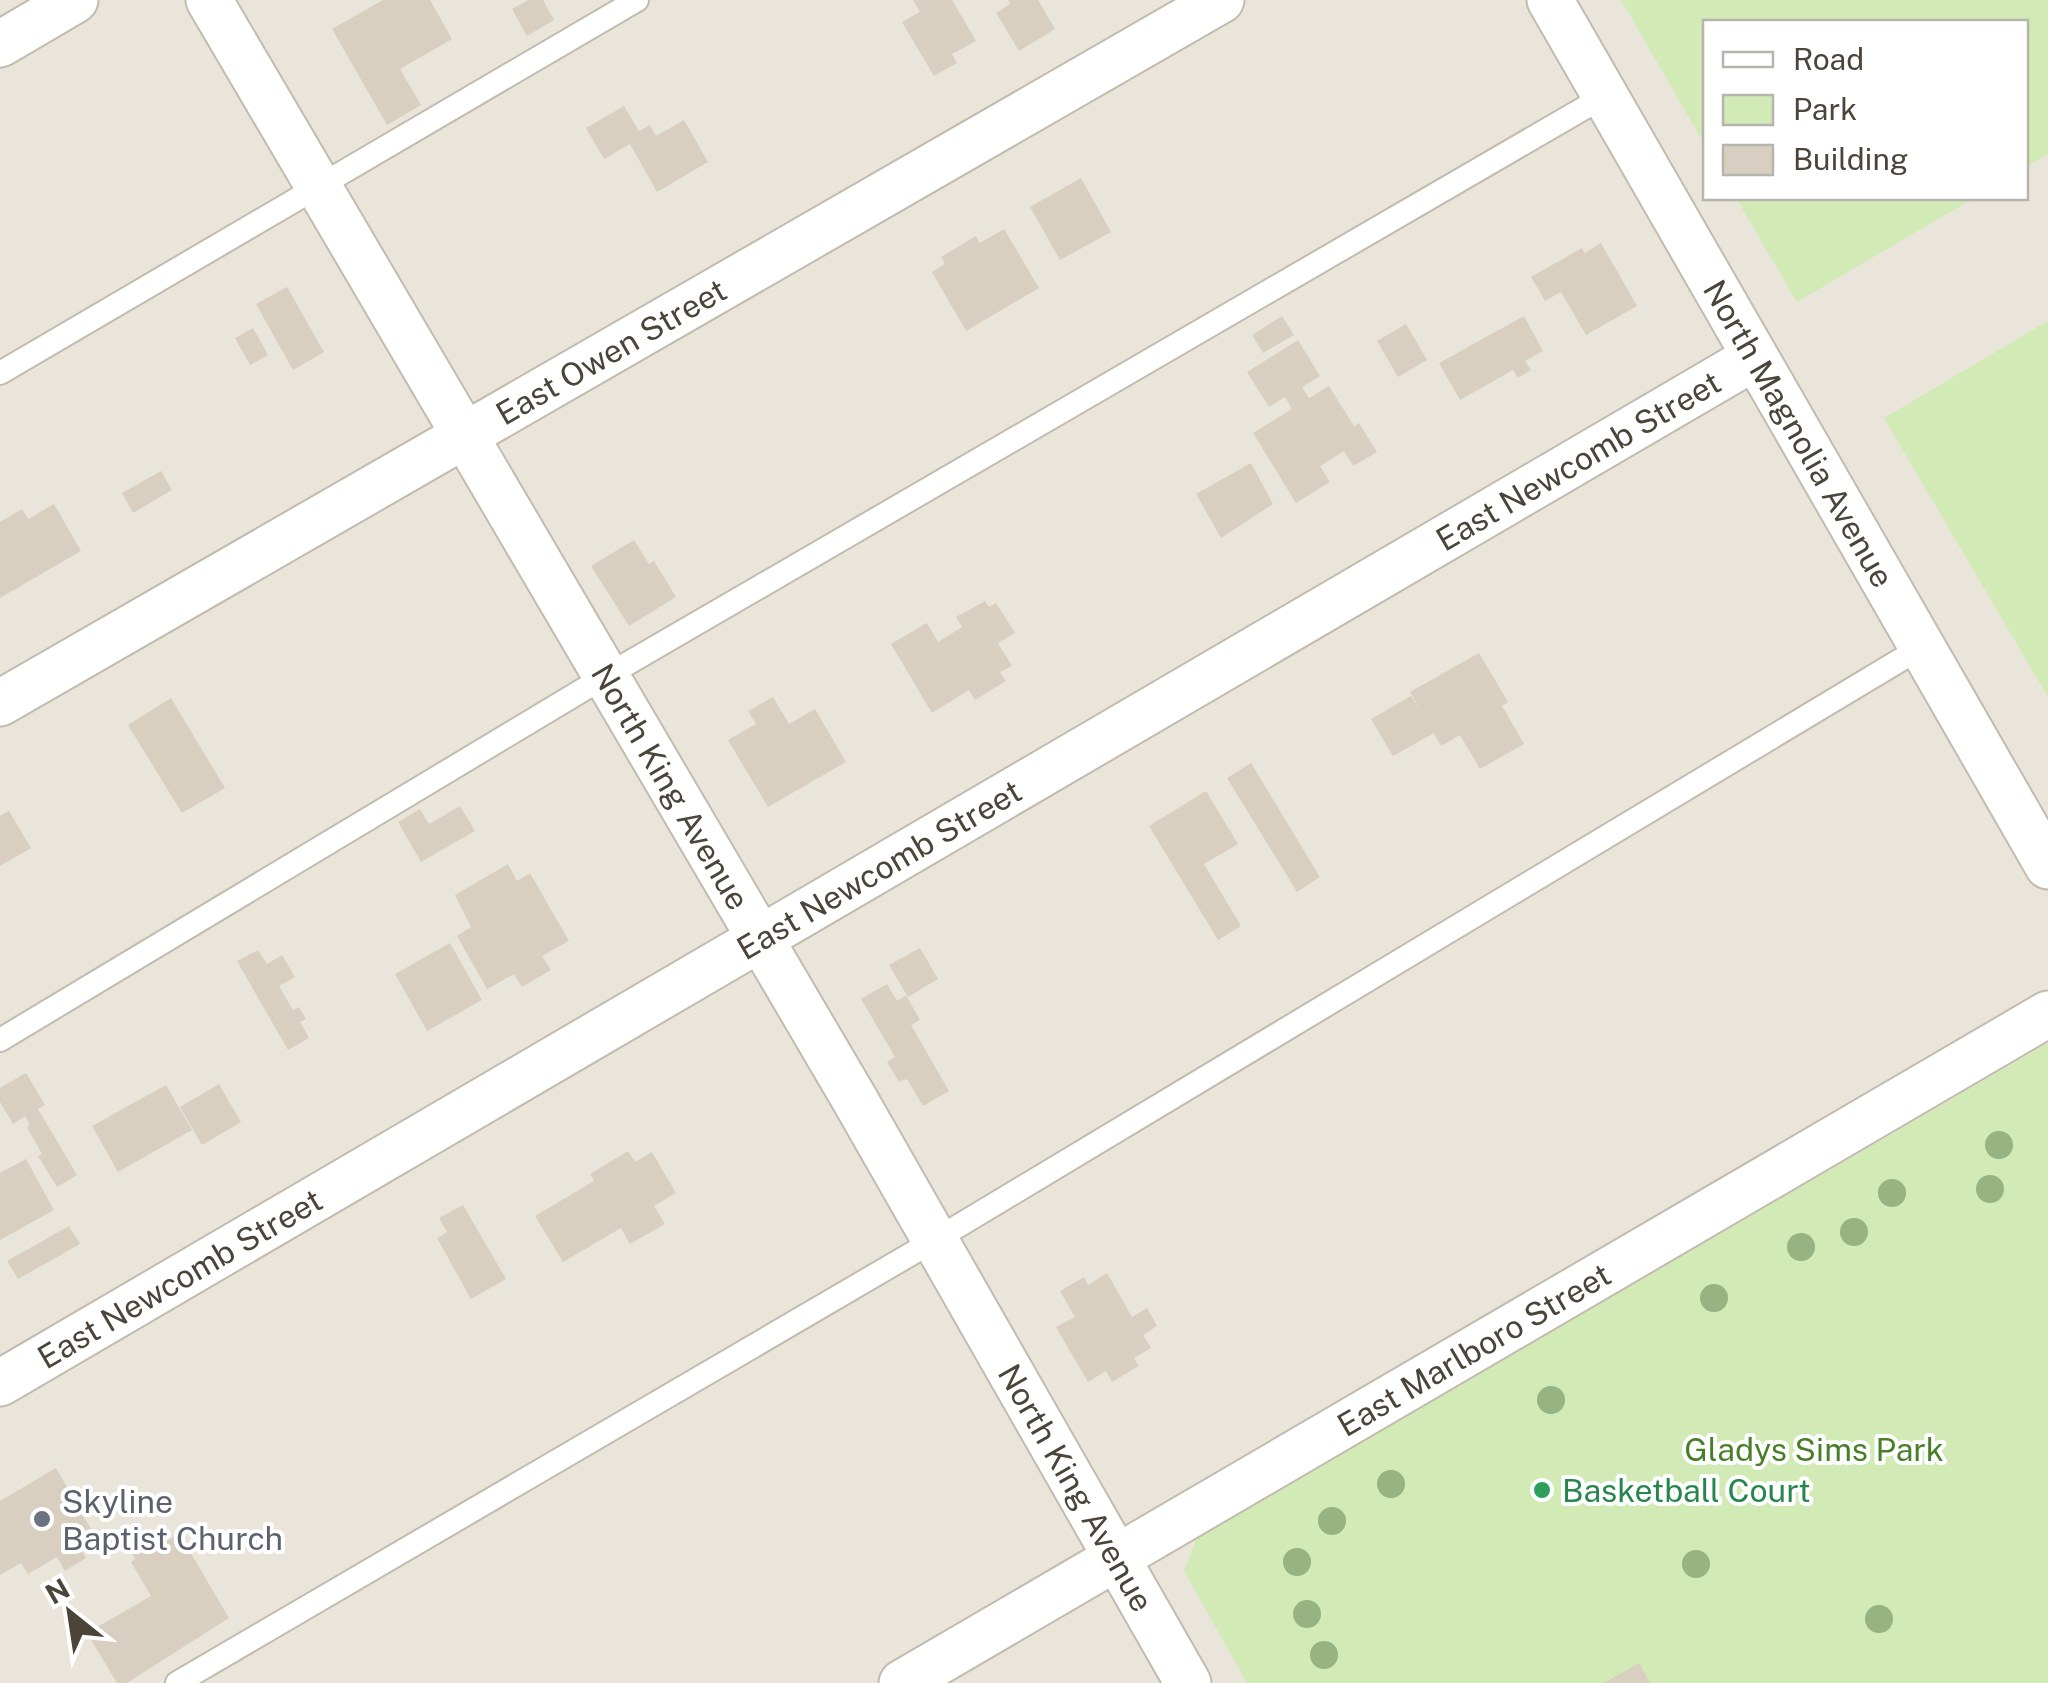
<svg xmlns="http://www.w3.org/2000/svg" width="2048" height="1683" font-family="'Public Sans',sans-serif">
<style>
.residential{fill:#eae5da;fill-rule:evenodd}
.green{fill:#d2eab5}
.building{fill:#d8cfc1}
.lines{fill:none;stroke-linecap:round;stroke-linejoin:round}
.service-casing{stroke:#c2bbae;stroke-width:26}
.minor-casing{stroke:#c2bbae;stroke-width:49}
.service{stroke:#fff;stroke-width:22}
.minor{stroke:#fff;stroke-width:45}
.tree{fill:#97b381}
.leisure-dot{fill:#2e9e5b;stroke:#fff;stroke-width:4}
.worship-dot{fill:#6b7280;stroke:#fff;stroke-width:4}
.labels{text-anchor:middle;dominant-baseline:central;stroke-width:8;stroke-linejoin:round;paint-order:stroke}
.street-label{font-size:32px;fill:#4b4439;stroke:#fff}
.park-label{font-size:32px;fill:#4a7f2a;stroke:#fff}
.leisure-label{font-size:32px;fill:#27864d;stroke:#fff;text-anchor:start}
.worship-label{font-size:32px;fill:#5b616d;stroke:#fff;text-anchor:start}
</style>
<rect width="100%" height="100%" fill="#f6f3ec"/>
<path class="residential" d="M0,0H2048V1683H0ZM1706,22H2026V198H1706Z"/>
<g class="green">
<path d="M1621,0H2048V154L2026,167V22H1706L1705,145Z"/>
<path d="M1736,198H1974L1797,302Z"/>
<path d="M2048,321V697L1884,418Z"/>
<path d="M2048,1043V1683H1247L1184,1571L1197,1538Z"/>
</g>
<g class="building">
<path d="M383,0H430L452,39L400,69L421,105L387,125L332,29Z"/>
<path d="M528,0H543L554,20L527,36L512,9Z"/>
<path d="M913,0H952L976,41L952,54L957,63L934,76L902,22L920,12Z"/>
<path d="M1008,0H1038L1055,29L1019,51L996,13L1010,4Z"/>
<path d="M624,106L639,131L650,125L656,136L684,120L708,162L657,192L630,144L604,159L586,128Z"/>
<path d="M1081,178L1111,232L1060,260L1030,207Z"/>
<path d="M1004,229L1039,288L966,331L932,272L945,264L941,257L976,236L980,243Z"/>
<path d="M1601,243L1637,306L1586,335L1561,292L1545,301L1531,277L1582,248L1585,253Z"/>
<path d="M287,287L324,352L293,370L256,304Z"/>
<path d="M1282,316L1294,335L1263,353L1252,335Z"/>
<path d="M1524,316L1543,351L1525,361L1531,370L1518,378L1513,370L1460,400L1439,363Z"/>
<path d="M1406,324L1427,360L1398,377L1377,341Z"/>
<path d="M253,328L268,355L250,365L235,338Z"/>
<path d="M1298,340L1320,376L1302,387L1309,398L1329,386L1354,426L1359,423L1377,452L1353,466L1344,451L1320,466L1330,482L1296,503L1253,433L1292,409L1285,397L1269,407L1247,372Z"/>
<path d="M1251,463L1273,504L1221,538L1196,494Z"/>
<path d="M161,471L172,490L133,513L122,493Z"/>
<path d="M54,504L81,551L0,598V522L22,509L28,519Z"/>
<path d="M634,540L649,564L654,561L676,597L629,626L591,566Z"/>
<path d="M985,601L989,607L996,603L1015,633L998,643L1012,666L1000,672L1006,681L975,700L969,690L932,713L891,644L927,623L938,642L962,627L956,617Z"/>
<path d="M1479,653L1508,702L1502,706L1524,744L1480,769L1460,735L1441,746L1434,733L1393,756L1371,719L1411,696L1421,711L1410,692Z"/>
<path d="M773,697L789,724L815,709L846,762L768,807L728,740L756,724L748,711Z"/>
<path d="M171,698L225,788L182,813L128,725Z"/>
<path d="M1251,763L1320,877L1297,892L1227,778Z"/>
<path d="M1206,791L1238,844L1204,864L1241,926L1218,940L1149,826Z"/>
<path d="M460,806L475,831L421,862L398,822L420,809L429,824Z"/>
<path d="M9,811L31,848L0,866V816Z"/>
<path d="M508,864L517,881L530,873L569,941L542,956L551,970L522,987L514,974L487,989L457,936L471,927L455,895Z"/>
<path d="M450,943L482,1000L427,1031L395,974Z"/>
<path d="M920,948L938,979L908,997L889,965Z"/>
<path d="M258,950L267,964L282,955L295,977L279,986L293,1010L299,1007L306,1019L300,1022L309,1038L288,1050L237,961Z"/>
<path d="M887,984L897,1001L906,995L920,1020L911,1025L949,1091L923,1106L907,1079L899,1082L887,1062L895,1057L861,999Z"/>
<path d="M26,1073L45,1105L38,1109L77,1175L57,1187L38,1156L42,1154L27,1127L30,1125L25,1116L13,1124L0,1102V1088Z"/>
<path d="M219,1084L241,1122L202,1145L180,1107Z"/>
<path d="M166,1085L192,1130L118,1172L92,1126Z"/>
<path d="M628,1151L635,1162L652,1152L676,1193L654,1206L665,1224L630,1244L621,1228L563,1262L535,1216L594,1181L590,1174Z"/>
<path d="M26,1159L54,1210L0,1240V1173Z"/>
<path d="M463,1205L506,1279L471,1299L437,1238L447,1232L439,1218Z"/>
<path d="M69,1226L80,1244L18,1279L7,1261Z"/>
<path d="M1107,1273L1132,1317L1147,1308L1157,1326L1143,1335L1151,1348L1134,1358L1139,1366L1112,1382L1106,1371L1088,1382L1056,1327L1075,1317L1060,1291L1084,1277L1088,1285Z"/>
<path d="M56,1468L95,1536L79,1546L86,1558L65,1571L57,1557L28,1574L21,1563L0,1575V1501Z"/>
<path d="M142,1530L153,1549L179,1533L229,1618L127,1683H117L87,1633L151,1596L131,1562L135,1559L125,1541Z"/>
<path d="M1639,1663L1650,1683H1604Z"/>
</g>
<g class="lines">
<defs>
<g id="service">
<path d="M0,373L637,0"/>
<path d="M0,1040L606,676L1605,96"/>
<path d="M177,1683L935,1240L1922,647"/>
</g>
<g id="minor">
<path id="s1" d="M209,0L855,1100L1188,1683"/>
<path id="s2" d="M1550,0L2048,866"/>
<path d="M0,44L75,0"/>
<path id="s3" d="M0,703L1221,0"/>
<path id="s4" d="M0,1383L1755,357"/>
<path id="s5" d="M902,1683L2048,1014"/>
</g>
</defs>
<use href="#service" class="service-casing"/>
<use href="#minor" class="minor-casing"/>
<use href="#service" class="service"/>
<use href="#minor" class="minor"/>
</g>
<g class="tree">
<circle cx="1999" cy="1145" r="14"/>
<circle cx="1990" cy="1189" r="14"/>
<circle cx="1892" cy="1193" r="14"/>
<circle cx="1854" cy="1232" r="14"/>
<circle cx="1801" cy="1247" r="14"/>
<circle cx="1714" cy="1298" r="14"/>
<circle cx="1551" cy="1400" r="14"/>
<circle cx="1391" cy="1484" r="14"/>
<circle cx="1332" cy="1521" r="14"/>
<circle cx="1297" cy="1562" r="14"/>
<circle cx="1696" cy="1564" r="14"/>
<circle cx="1307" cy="1614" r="14"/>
<circle cx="1879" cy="1619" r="14"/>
<circle cx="1324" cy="1655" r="14"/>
</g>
<circle class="leisure-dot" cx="1542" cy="1490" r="10"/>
<circle class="worship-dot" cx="42" cy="1519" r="10"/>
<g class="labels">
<g class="street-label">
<text stroke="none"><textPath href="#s3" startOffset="705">East Owen Street</textPath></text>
<text stroke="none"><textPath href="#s2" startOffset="500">North Magnolia Avenue</textPath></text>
<text stroke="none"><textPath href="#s4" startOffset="1828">East Newcomb Street</textPath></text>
<text stroke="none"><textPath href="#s1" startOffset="912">North King Avenue</textPath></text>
<text stroke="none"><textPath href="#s4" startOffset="1018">East Newcomb Street</textPath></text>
<text stroke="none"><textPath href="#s4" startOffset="208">East Newcomb Street</textPath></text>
<text stroke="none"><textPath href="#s5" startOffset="662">East Marlboro Street</textPath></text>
<text stroke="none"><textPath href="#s1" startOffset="1722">North King Avenue</textPath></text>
</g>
<g class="park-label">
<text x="1814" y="1449">Gladys Sims Park</text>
</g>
<g class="leisure-label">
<text x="1562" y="1490">Basketball Court</text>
</g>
<g class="worship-label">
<text x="62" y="1501">Skyline<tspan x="62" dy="37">Baptist Church</tspan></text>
</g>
</g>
<rect x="1703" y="20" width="325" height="180" fill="#ffffff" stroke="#b7b4b0" stroke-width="2.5"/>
<rect x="1723" y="52" width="50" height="15" fill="#ffffff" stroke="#b7b4b0" stroke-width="2.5"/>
<text x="1793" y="70" font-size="30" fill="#4b4439">Road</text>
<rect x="1723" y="95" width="50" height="30" fill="#d2eab5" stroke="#b7b4b0" stroke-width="2.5"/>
<text x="1793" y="120" font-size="30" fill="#4b4439">Park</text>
<rect x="1723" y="145" width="50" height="30" fill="#d8cfc1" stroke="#b7b4b0" stroke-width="2.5"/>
<text x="1793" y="170" font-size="30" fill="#4b4439">Building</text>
<g transform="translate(70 1613) rotate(330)" stroke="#ffffff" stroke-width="8" paint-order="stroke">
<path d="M0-8L18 38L0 25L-18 38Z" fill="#4b4439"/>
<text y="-15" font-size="28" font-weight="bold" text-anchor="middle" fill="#4b4439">N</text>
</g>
</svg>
